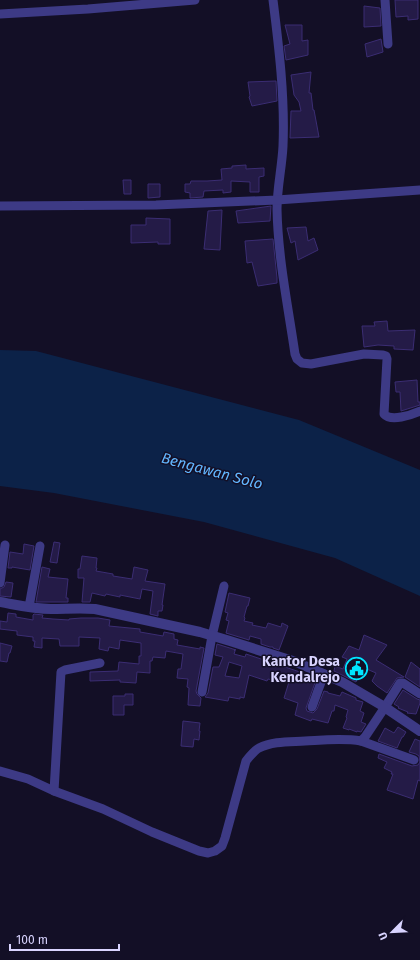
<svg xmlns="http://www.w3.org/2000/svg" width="420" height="960" font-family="'Fira Sans',sans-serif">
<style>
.water{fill:#0c2248}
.building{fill:#241b47;stroke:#3b2d73;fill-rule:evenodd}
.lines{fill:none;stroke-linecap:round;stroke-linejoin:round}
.minor{stroke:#3d3a85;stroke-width:9}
.tertiary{stroke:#3d3a85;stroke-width:10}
.labels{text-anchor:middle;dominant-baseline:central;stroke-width:3;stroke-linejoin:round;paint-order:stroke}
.poi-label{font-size:14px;font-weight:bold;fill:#d9d4ff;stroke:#130f26;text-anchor:end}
.water-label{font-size:15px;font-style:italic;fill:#62b6ff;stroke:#130f26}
</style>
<rect width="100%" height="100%" fill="#130f26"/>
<path class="water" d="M0,350L36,351L299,420L420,470V596L335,558L204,522L54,493L0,486Z"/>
<g class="building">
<path d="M395,0H418V19L408,20V16L396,17Z"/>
<path d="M364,6L380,8L381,26L364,27Z"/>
<path d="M285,25H302V41L308,40V55L286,60L284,46L290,44Z"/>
<path d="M381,39L383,52L367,57L365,44Z"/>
<path d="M311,72L309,93H311L313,110H314L319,137L290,138L291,111H301L299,102L294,95L291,75Z"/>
<path d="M276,81L277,101L252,106L249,97L250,96L248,82Z"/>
<path d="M246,165V169L264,168V176L259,177V192H250V182L231,181V192L223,193V190L204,191L203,197L190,198V193L185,192V184H190L191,181H207L222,180L221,169L232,168V166Z"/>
<path d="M123,180H131V194H124Z"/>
<path d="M148,184H160V197L148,198Z"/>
<path d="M271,206L270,221L238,223L236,211Z"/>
<path d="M222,210L220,250L204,249L208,211Z"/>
<path d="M146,218L170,219V244H158V242L131,243V225H146Z"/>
<path d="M306,227L308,241L314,238L318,250L298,260L295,241L291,243L287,228Z"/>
<path d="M273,239L277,278V283L258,286L252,262L247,263L245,241Z"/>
<path d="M387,321L388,331L415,330L413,350L394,349V346L378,345L364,347L362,326H375L374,322Z"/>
<path d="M417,380L418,402H420V405L401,411L400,392H396L395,382Z"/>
<path d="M54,542L60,543L57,563L50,562Z"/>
<path d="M24,544L34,546L30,570L12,567V568H8L10,552L23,554Z"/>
<path d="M82,556L97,558L96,568H97L96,571L113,574V576L132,579L134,567L148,570L145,581L165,584L162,605H163L162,611H158V616L150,614L153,591L142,589L140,599L120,595V597L106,594L105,596L92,593L90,602H82L84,578H78V569H80Z"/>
<path d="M42,567L50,569L48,577L68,579L66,598H68V602H36Z"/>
<path d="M6,582L13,583L11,597L0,596V589L4,587Z"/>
<path d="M229,593L250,598L248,606H247L244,617L245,618L244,621L253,623L252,625L266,628L268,623L281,627L282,623L288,626L279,650L273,648V647H270L261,644V639L250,636L249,640L226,633L229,621L226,620L228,613L225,612Z"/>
<path d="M8,613L16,614V617L33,620V615L34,614L43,615L42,618L53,619L69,620V619L81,618H98L110,620L109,626L140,629V632L163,636L164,632L174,634V639L178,640L177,645L200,649V647L204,648L196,691L197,694L201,698L200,706L188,705L189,688L187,687L188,679L177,678L178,669H181L183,654L166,651L165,658L153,657L152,661H150V673L137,672L136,683L120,682V680L90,681V672L118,671L119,662L139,664V656H141V643L120,640L119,649L109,647L108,651L99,649L100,638L79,637V646H60L59,639L42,638V648L34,647L35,641H33V637L17,635V631L0,629V621L7,622Z"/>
<path d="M364,635L387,645L376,660L404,677L397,678L387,693L377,686L372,681L376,673L362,667L356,682L334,671L335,666L343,669L347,659L342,657L349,646L359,650Z"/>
<path d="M0,643L12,646L10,653H9L7,662L0,661Z"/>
<path d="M217,644L236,650H234L235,651L234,654L245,657L246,654L312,676L311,678L316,680L306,708L307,711L313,713L317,709L324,691L328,692V693L340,696L342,692L356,698V700L363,702L360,711L364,713L361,722L366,724L361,732L357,731V732L349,729V730L343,728L347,718L346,717L348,710L335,705L334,711H332L328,723L312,719L311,721L295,715L298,703L284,698L289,682L277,678L276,681L268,679L267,681L249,675L244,698L240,697V699L229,697L228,701L205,697L208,693L213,667H219L223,657L215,655ZM229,662L242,666L239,678L225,676Z"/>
<path d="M411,662L420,669V687L405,677Z"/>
<path d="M403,690L417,699L420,700V703L416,714L407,713L408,712L398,708L399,707L394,704Z"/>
<path d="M125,694H133V705H124V715H113V696H125Z"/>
<path d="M183,721L200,723L199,731H200L199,740L194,739L193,747L181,746Z"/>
<path d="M398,727L406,732L403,737H402L397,748L378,741L385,728L394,733Z"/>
<path d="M415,739L420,741V781L418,780L413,799L387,790L393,774H391L392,772L384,768L387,762L378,758L379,754L412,766L418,765L420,762L419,756L416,754L409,752Z"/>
</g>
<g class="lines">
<g class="minor">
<path d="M273,0C279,48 285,97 283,146C282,167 277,188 277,209C278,258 288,306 295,354L297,359L302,363L311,364L364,354L383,355L386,356L387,359L384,414C391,422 411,415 420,411"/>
<path d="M385,0L388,44"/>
<path d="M0,14L88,9L195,0"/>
<path d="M0,206L156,205L277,200L420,190"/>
<path d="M0,583L5,545"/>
<path d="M29,607L40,546"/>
<path d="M202,692L212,636L224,586"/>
<path d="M312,707L324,674"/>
<path d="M361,741L414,760"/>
<path d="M0,771L28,779L54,791L103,809L152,832L199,851L208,853L215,851L222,846L225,838L246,761C250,756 254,751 259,748C273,741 290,742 305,741C324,740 343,738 361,741L365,737L385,707L400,683H403L420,694"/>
<path d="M54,791L61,672L65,670L100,663"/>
</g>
<path class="tertiary" d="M0,602C17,605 33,609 51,609C66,609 80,608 95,609L200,632L230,641L296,662L342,682L383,706L420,731"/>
</g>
<defs>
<symbol id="civic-ring" viewBox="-11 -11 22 22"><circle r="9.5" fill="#130f26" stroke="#00e5ff" stroke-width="1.5"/><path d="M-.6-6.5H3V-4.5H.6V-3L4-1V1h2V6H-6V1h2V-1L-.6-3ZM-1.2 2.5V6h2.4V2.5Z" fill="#00e5ff"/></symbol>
</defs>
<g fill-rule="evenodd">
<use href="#civic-ring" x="344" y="656" width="25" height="25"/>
</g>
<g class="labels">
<g class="poi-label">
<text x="340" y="661">Kantor Desa<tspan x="340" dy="16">Kendalrejo</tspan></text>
</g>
<g class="water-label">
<text transform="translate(212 471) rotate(15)">Bengawan Solo</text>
</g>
</g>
<g transform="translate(392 932) rotate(246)" stroke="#130f26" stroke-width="3" paint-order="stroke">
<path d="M0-3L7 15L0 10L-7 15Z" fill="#d9d4ff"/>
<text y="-6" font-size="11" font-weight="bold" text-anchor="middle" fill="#d9d4ff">U</text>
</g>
<path d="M10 944v6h109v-6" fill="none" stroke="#d9d4ff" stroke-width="2"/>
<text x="16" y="944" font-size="12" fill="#d9d4ff" stroke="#130f26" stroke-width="3" paint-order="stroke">100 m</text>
</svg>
